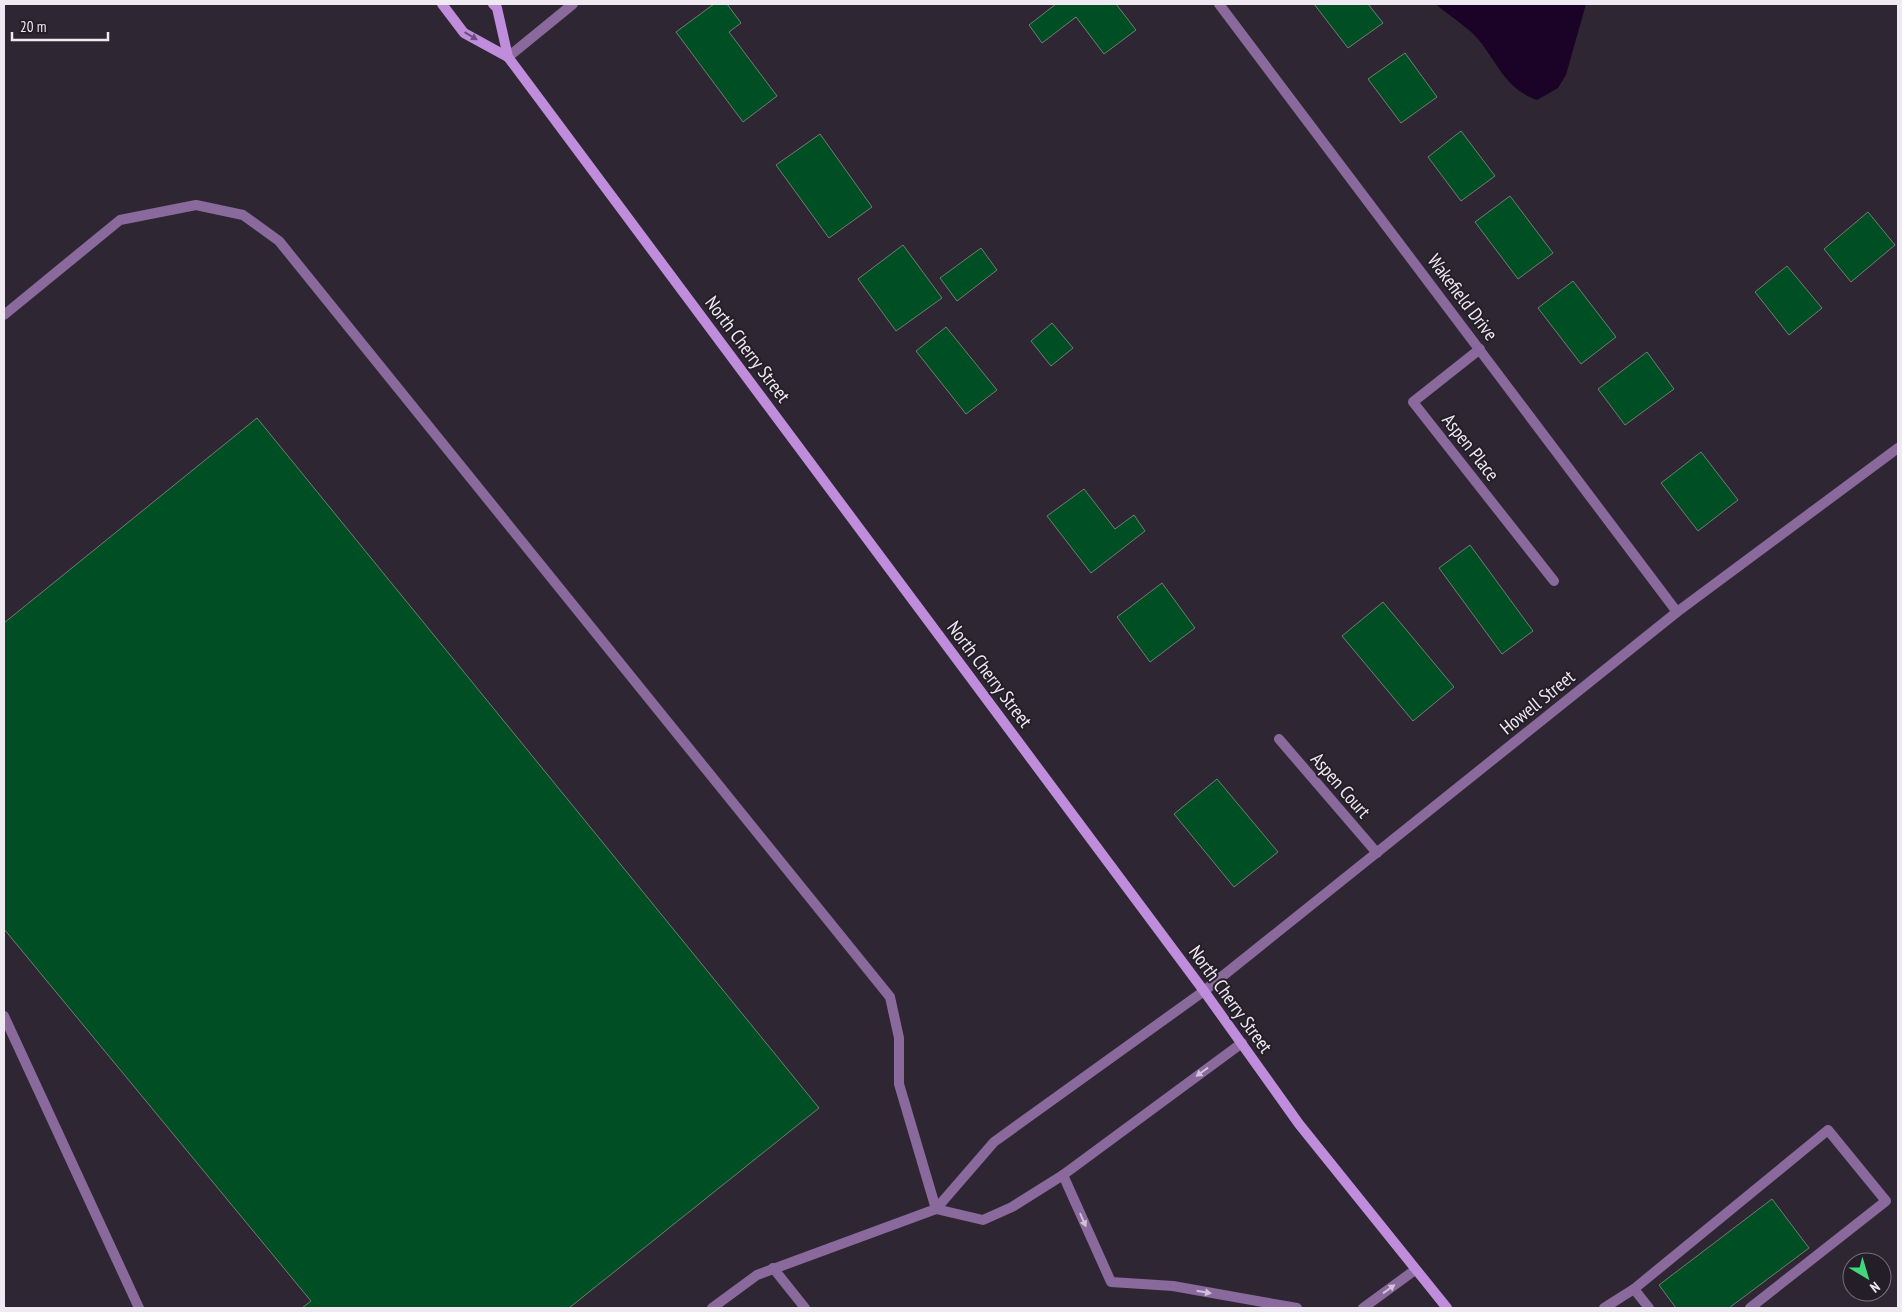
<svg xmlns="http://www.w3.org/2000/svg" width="1902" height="1312" font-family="'PT Sans Narrow',sans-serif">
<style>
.water{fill:#1b0327}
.building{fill:#004e23;stroke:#707e73}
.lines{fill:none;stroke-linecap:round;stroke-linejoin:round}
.lane{stroke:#8a6a9c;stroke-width:10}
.street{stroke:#8a6a9c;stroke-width:10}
.secondary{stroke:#c08ddd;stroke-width:10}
.oneway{fill:#6a507a}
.oneway2{fill:#d1c4d8}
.labels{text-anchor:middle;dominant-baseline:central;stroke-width:4;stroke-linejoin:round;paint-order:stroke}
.street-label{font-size:19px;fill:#efeaf2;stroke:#241e29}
</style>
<rect width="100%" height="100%" fill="#2e2733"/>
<path class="water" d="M1435,4H1586L1566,75L1558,88L1537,100C1508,90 1499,67 1482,44C1471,29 1450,16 1435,4Z"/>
<g class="building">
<path d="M714,4H727L741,23L729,32L777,96L743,122L676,32Z"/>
<path d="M1056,4H1116L1136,30L1104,54L1076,17L1042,43L1029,25Z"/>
<path d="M1314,4H1368L1383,23L1348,48Z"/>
<path d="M1405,53L1437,97L1401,123L1368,79Z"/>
<path d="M1461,131L1495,176L1461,201L1428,157Z"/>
<path d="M820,134L872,207L829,238L776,165Z"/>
<path d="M1510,196L1553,253L1518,279L1475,222Z"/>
<path d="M1868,212L1895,245L1851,282L1824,249Z"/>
<path d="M903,245L942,298L896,331L858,279Z"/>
<path d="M981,248L997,270L957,301L940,278Z"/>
<path d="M1787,266L1822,308L1789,335L1755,292Z"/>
<path d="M1573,281L1616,337L1581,364L1538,308Z"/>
<path d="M1052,323L1073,348L1051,366L1031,341Z"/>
<path d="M946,327L997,390L966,414L916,351Z"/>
<path d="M1647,352L1674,389L1625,425L1598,389Z"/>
<path d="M257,418L819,1108L569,1308H302L311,1301L4,929V623Z"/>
<path d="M1701,452L1738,500L1698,531L1661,483Z"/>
<path d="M1084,489L1115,529L1134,515L1145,531L1091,573L1047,516Z"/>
<path d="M1470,545L1533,631L1502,654L1439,568Z"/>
<path d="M1162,583L1195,628L1150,662L1117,617Z"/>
<path d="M1383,602L1454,687L1413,721L1342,636Z"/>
<path d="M1217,779L1278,852L1234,887L1174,814Z"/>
<path d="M1772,1199L1809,1248L1729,1308H1676L1659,1285Z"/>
</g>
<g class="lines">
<g class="lane">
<path d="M4,315L120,220L196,205L243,215L279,241L890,997L899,1038V1084L936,1209"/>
<path d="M4,1016L139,1308"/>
<path d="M1063,1175L1111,1282L1173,1286L1297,1308"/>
<path d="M936,1209L983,1220L1012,1207L1063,1175L1242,1043"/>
<path d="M773,1268L805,1308"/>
<path d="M1634,1289L1828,1130L1886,1201L1750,1308"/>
<path d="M712,1308L757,1275L936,1209L994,1142L1204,991"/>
<path d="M1363,1308L1415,1270"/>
<path d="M1604,1308L1634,1289L1649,1308"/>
</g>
<g class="street">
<path d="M1219,4L1677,612"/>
<path d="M508,57L573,4"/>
<path d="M1480,349L1413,402L1554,581"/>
<path d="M1279,739L1377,853"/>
<path d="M1204,991L1677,612L1898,448"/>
</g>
<g class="secondary">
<path d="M442,4L464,33L508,57"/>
<path d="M493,4L497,8L508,57L1204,991L1299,1124L1447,1308"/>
</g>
</g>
<defs><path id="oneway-solid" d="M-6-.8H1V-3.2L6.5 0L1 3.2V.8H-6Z" transform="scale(1.25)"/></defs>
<use class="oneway" href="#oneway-solid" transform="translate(471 36) rotate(31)"/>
<g class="oneway2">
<use href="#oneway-solid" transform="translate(1202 1072) rotate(144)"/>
<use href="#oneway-solid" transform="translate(1083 1220) rotate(66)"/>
<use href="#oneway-solid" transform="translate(1389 1289) rotate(-36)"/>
<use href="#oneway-solid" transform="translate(1204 1292) rotate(10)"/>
</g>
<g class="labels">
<g class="street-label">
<text transform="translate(1463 297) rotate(53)">Wakefield Drive</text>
<text transform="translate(748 349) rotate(53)">North Cherry Street</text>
<text transform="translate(1471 447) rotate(52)">Aspen Place</text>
<text transform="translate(990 674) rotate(53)">North Cherry Street</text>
<text transform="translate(1537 702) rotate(-39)">Howell Street</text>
<text transform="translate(1341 785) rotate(49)">Aspen Court</text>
<text transform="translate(1231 999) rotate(54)">North Cherry Street</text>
</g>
</g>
<rect width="1902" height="1312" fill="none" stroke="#efeaf2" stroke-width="10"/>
<g transform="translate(1867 1277) rotate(142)"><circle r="24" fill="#241e29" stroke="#757079"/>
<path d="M0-4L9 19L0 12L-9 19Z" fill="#43d77b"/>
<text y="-8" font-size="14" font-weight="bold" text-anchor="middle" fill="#efeaf2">N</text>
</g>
<path d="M12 32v8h96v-8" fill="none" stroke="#efeaf2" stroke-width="2.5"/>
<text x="20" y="32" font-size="15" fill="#efeaf2" stroke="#241e29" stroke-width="4" paint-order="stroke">20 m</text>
</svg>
